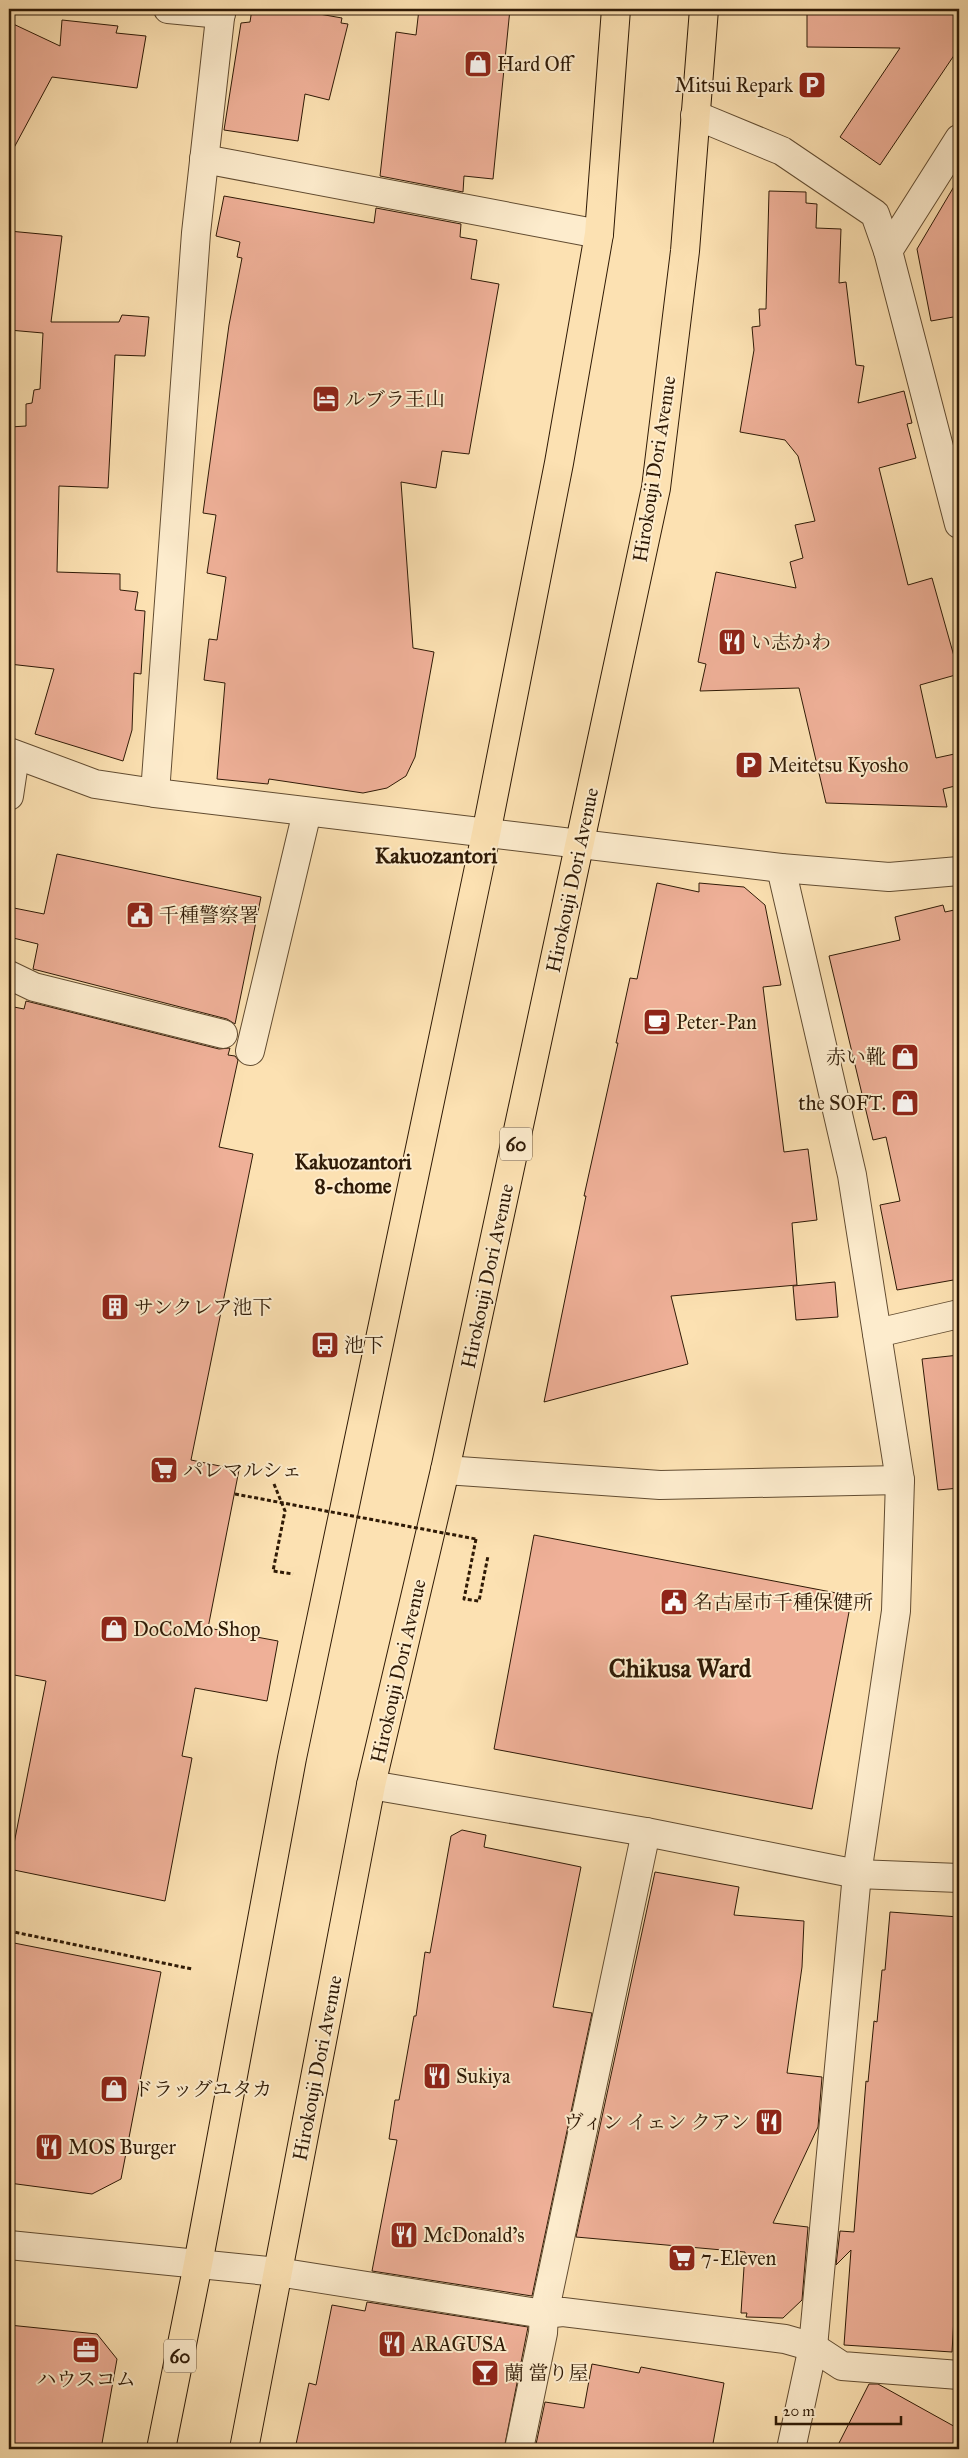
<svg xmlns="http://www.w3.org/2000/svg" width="968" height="2458" font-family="'IM FELL Great Primer','Noto Serif JP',serif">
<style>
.building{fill:#efb098;stroke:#2f1a06}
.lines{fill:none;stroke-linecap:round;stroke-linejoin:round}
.minor-casing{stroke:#624c31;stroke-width:30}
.major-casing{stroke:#2f1a06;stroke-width:30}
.path{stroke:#2f1a06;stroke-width:3;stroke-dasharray:4 2.5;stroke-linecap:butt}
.minor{stroke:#fdeccd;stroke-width:28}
.major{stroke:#fce1b2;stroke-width:28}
.path-bridge{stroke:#2f1a06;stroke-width:3;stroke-dasharray:4 2.5;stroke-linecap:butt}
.labels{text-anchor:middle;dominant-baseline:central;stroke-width:4;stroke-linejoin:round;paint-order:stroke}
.shield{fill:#fdeccd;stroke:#6d5942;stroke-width:1}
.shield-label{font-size:19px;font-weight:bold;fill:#2f1a06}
.poi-label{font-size:20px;fill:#2f1a06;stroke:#fdeccd;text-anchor:start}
.street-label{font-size:20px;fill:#2f1a06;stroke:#fdeccd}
.neighbourhood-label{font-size:21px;font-weight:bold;fill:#2f1a06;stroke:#fdeccd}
.quarter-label{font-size:22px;font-weight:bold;fill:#2f1a06;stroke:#fdeccd}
.district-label{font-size:25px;font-weight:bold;fill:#2f1a06;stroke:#fdeccd}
</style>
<rect width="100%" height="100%" fill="#fce1b2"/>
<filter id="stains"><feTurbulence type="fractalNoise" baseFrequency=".004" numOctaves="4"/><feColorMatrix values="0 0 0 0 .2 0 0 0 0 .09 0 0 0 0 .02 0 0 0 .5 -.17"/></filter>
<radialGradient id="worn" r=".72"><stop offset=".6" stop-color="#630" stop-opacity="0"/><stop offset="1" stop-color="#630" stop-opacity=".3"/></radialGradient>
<g class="building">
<path d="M252,9H308V12L342,18L341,23L348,24L329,100L305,94L298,141L224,130L241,23L250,22Z"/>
<path d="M419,9H510L493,179L464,176L463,192L380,176L396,32L416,35Z"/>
<path d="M807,9H959V48L880,165L840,137L900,48L807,47Z"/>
<path d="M62,20L118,26L116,33L146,36L137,88L52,77L9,157V22L60,46Z"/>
<path d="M959,178V316L931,321L917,249Z"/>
<path d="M769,191L806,192V203L817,204L816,228L841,229L839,283L846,282L856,365L864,366L858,403L904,391L912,423L907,424L916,458L879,468L908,585L932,578L959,674L920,685L936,758L959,753V785L943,789L947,807L826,803L799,688L700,691L706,664L698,662L716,572L796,588L790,562L803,558L795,525L815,521L798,456L785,440L740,432L754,350L752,327L760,326L759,309H766Z"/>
<path d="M224,196L374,223L376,208L461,224L460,237L477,240L471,279L499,284L469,454L442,451L436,488L401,482L413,648L434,652L415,757L406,776L387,788L363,793L269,779L268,784L217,779L225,683L204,680L209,639L217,640L226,577L207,573L216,515L203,513L229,325L242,258L237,257L240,242L216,236Z"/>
<path d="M9,231L62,236L51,322H119L122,315L149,317L145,356L115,355L108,488L59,486L57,572L120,574V590L138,592L135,610L145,611L141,674L134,673L132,730L123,761L35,734L54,669L9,664L10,427L26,426V404L32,403L34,390L40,389L43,333L9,330Z"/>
<path d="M57,854L261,897L235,1024L227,1019L33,969L38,944L9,937V907L44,914Z"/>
<path d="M657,883L699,892V883L744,887L765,905L781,985L763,987L784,1152L808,1149L817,1220L792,1223L797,1285L671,1296L688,1364L544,1402L586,1196H584L618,1043H616L630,978L637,979Z"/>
<path d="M943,905L945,912L959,909V1279L897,1290L880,1205L900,1201L886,1137L873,1140L829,956L900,940L895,917Z"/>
<path d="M26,1001L219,1049L230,1048L228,1055L235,1056L238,1060L219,1147L253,1154L191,1460L239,1470L208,1628L278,1641L267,1701L195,1688L182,1756L192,1758L165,1901L9,1869L46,1681L9,1674V1006L24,1009Z"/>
<path d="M835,1282L838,1317L796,1320L793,1286Z"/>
<path d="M959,1355V1488L938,1490L922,1359Z"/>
<path d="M534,1535L852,1596L812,1809L494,1749Z"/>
<path d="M462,1830L486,1835L484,1847L581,1867L553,2007L592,2013L532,2296L372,2271L397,2140L389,2139L395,2100H399L414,2016H416L425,1952L430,1953L451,1836Z"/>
<path d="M655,1872L739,1887L734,1915L804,1921L802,1967L787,2073L822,2077L818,2127L773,2223L808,2227L802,2300L783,2318L746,2317L747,2313H741L745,2252L576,2237Z"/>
<path d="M890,1912L959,1917V2300H955L952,2352L844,2345L851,2250L836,2265L840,2231L854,2232L866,2081L868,2082L874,2021L877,2022L882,1970H885Z"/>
<path d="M9,1942L161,1972L121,2179L92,2194L9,2183Z"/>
<path d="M367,2302L528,2327L504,2449H295L309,2383L316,2385L332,2305L365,2311Z"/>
<path d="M9,2325L97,2334L117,2359L101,2449H9Z"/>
<path d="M592,2364L639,2373L641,2367L724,2383L712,2449H535L545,2402L584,2408Z"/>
<path d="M869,2384H878L959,2429V2449H836Z"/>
</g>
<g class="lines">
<defs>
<g id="minor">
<path d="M168,9L221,14"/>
<path d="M695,115L782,151L875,214L888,251"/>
<path d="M959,139L888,251L959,524"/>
<path d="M204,159L599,234"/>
<path d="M9,752L95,784L155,793L781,868L889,877L959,871"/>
<path d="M155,793L196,233L221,9"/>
<path d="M9,796L15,756"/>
<path d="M781,868L852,1175L900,1480L896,1611L857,1874L813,2347L791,2449"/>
<path d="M9,975L34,987L223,1034"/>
<path d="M250,1051L307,812"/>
<path d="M877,1333L959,1314"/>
<path d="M445,1470L660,1485L900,1480"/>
<path d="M371,1785L646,1832L857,1874L959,1878"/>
<path d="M9,2245L278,2272L544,2314L563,2312L785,2339L813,2347L842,2366L959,2375"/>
<path d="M519,2449L543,2333L544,2314L646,1832"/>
</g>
<g id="major">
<path d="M161,2449L198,2264L292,1758L486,834L559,463L599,234L616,9"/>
<path d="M244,2449L371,1785L445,1470L656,488L685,251L704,9"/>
</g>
</defs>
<use href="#minor" class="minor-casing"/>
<use href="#major" class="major-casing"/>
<g class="path">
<path d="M274,1484L285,1511L273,1571L293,1574"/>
<path d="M476,1539L464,1599L479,1601L488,1556"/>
<path d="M9,1931L192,1969"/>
</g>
<use href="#minor" class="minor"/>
<use href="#major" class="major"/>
<path class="path-bridge" d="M235,1494L476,1539"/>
</g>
<defs>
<symbol id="shop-square" viewBox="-11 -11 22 22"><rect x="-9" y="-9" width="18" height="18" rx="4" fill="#8f2418" stroke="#fdeccd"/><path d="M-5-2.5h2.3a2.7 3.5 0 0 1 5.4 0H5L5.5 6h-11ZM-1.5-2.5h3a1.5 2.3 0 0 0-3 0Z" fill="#fff"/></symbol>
<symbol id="parking-square" viewBox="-11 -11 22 22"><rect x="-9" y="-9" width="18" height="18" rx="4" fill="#8f2418" stroke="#fdeccd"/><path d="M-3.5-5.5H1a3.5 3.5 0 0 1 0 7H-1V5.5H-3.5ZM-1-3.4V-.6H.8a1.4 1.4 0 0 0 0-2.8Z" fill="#fff"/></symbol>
<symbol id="hotel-square" viewBox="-11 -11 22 22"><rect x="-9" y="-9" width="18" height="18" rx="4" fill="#8f2418" stroke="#fdeccd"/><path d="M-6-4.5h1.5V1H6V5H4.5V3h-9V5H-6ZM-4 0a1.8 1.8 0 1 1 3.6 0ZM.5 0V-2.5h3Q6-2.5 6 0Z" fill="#fff"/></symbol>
<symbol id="restaurant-square" viewBox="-11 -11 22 22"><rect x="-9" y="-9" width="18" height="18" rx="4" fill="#8f2418" stroke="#fdeccd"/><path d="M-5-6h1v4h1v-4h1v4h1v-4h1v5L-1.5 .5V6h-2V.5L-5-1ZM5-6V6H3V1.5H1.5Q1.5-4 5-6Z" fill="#fff"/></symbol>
<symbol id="civic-square" viewBox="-11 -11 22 22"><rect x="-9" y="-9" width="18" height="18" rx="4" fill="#8f2418" stroke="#fdeccd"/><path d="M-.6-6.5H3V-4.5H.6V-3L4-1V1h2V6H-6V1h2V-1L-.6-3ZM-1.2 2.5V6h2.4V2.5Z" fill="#fff"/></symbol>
<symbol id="cafe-square" viewBox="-11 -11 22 22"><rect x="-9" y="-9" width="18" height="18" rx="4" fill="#8f2418" stroke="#fdeccd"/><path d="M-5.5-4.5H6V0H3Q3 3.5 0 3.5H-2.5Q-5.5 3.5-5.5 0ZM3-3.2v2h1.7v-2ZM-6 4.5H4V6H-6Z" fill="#fff"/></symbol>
<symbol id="building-square" viewBox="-11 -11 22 22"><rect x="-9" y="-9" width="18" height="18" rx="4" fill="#8f2418" stroke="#fdeccd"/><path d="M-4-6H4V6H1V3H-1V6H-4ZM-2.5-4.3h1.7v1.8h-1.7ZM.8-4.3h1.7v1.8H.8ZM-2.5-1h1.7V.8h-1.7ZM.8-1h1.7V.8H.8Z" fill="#fff"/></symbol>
<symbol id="bus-square" viewBox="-11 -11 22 22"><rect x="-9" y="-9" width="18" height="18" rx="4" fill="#8f2418" stroke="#fdeccd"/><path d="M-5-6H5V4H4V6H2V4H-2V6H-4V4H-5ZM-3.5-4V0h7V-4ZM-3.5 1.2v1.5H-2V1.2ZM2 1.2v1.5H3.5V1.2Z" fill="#fff"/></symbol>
<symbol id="supermarket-square" viewBox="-11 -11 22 22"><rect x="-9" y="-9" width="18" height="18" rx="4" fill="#8f2418" stroke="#fdeccd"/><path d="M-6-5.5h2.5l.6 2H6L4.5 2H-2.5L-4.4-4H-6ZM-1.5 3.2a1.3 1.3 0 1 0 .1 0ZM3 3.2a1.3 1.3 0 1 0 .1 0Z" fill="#fff"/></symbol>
<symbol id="office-square" viewBox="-11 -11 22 22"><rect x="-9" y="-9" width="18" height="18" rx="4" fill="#8f2418" stroke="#fdeccd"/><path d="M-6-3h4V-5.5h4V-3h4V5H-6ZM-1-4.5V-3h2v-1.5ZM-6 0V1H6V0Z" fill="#fff"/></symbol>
<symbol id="bar-square" viewBox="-11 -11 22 22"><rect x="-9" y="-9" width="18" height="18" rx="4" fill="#8f2418" stroke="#fdeccd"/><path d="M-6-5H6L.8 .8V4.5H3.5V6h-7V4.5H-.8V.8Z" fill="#fff"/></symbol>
</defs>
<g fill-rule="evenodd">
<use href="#shop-square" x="462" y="48" width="32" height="32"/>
<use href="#parking-square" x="796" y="69" width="32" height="32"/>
<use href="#hotel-square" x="310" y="383" width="32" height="32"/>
<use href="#restaurant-square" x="716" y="626" width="32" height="32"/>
<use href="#parking-square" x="733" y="749" width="32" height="32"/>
<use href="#civic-square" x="124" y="899" width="32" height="32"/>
<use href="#cafe-square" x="641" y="1006" width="32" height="32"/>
<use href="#shop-square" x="889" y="1041" width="32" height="32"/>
<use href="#shop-square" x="889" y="1087" width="32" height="32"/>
<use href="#building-square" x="99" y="1291" width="32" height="32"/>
<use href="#bus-square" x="309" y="1329" width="32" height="32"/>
<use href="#supermarket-square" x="148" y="1454" width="32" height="32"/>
<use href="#civic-square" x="658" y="1586" width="32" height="32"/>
<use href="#shop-square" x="98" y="1613" width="32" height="32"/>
<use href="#restaurant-square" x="421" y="2060" width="32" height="32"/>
<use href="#shop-square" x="98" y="2073" width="32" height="32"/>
<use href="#restaurant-square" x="753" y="2106" width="32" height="32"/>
<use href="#restaurant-square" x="33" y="2131" width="32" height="32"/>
<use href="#restaurant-square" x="388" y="2219" width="32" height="32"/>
<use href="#supermarket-square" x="666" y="2242" width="32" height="32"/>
<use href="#restaurant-square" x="376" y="2328" width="32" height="32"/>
<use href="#office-square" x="70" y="2334" width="32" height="32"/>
<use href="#bar-square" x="469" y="2357" width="32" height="32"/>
</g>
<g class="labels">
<g class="shield">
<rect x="500" y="1127.5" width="32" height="33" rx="4"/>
<rect x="164" y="2339.5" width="32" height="33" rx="4"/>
</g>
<g class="shield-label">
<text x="516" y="1144">60</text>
<text x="180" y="2356">60</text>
</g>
<g class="poi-label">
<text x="497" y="64">Hard Off</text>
<text x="793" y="85" text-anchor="end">Mitsui Repark</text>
<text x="345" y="399">ルブラ王山</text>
<text x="751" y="642">い志かわ</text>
<text x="768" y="765">Meitetsu Kyosho</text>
<text x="159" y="915">千種警察署</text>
<text x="676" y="1022">Peter-Pan</text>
<text x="886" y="1057" text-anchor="end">赤い靴</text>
<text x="886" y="1103" text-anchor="end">the SOFT.</text>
<text x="134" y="1307">サンクレア池下</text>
<text x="344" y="1345">池下</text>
<text x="183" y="1470">パレマルシェ</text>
<text x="693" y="1602">名古屋市千種保健所</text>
<text x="133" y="1629">DoCoMo Shop</text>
<text x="456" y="2076">Sukiya</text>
<text x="133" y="2089">ドラッグユタカ</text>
<text x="750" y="2122" text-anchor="end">ヴィン イェン クアン</text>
<text x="68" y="2147">MOS Burger</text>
<text x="423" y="2235">McDonald's</text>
<text x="701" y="2258">7-Eleven</text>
<text x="411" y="2344">ARAGUSA</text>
<text x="504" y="2373">蘭 當り屋</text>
<text x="86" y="2379" text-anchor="middle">ハウスコム</text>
</g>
<g class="street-label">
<text transform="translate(654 469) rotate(-81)">Hirokouji Dori Avenue</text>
<text transform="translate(572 880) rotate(-78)">Hirokouji Dori Avenue</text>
<text transform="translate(487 1276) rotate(-78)">Hirokouji Dori Avenue</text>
<text transform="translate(398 1671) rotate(-77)">Hirokouji Dori Avenue</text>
<text transform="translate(317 2068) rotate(-79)">Hirokouji Dori Avenue</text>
</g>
<g class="neighbourhood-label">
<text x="353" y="1162">Kakuozantori<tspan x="353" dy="24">8-chome</tspan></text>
</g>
<g class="quarter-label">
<text x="436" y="855">Kakuozantori</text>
</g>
<g class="district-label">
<text x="680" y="1668">Chikusa Ward</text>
</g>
</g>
<rect width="968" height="2458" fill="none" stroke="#fce1b2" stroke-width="30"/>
<rect x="10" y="10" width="948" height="2438" fill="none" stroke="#2f1a06" stroke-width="2.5"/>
<rect x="15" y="15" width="938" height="2428" fill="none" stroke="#2f1a06"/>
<path d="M776 2416v8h125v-8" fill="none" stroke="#2f1a06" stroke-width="2.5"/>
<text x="783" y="2416" font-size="15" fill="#2f1a06" stroke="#fdeccd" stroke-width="4" paint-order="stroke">20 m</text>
<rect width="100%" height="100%" filter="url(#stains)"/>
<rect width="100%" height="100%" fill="url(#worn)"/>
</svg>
